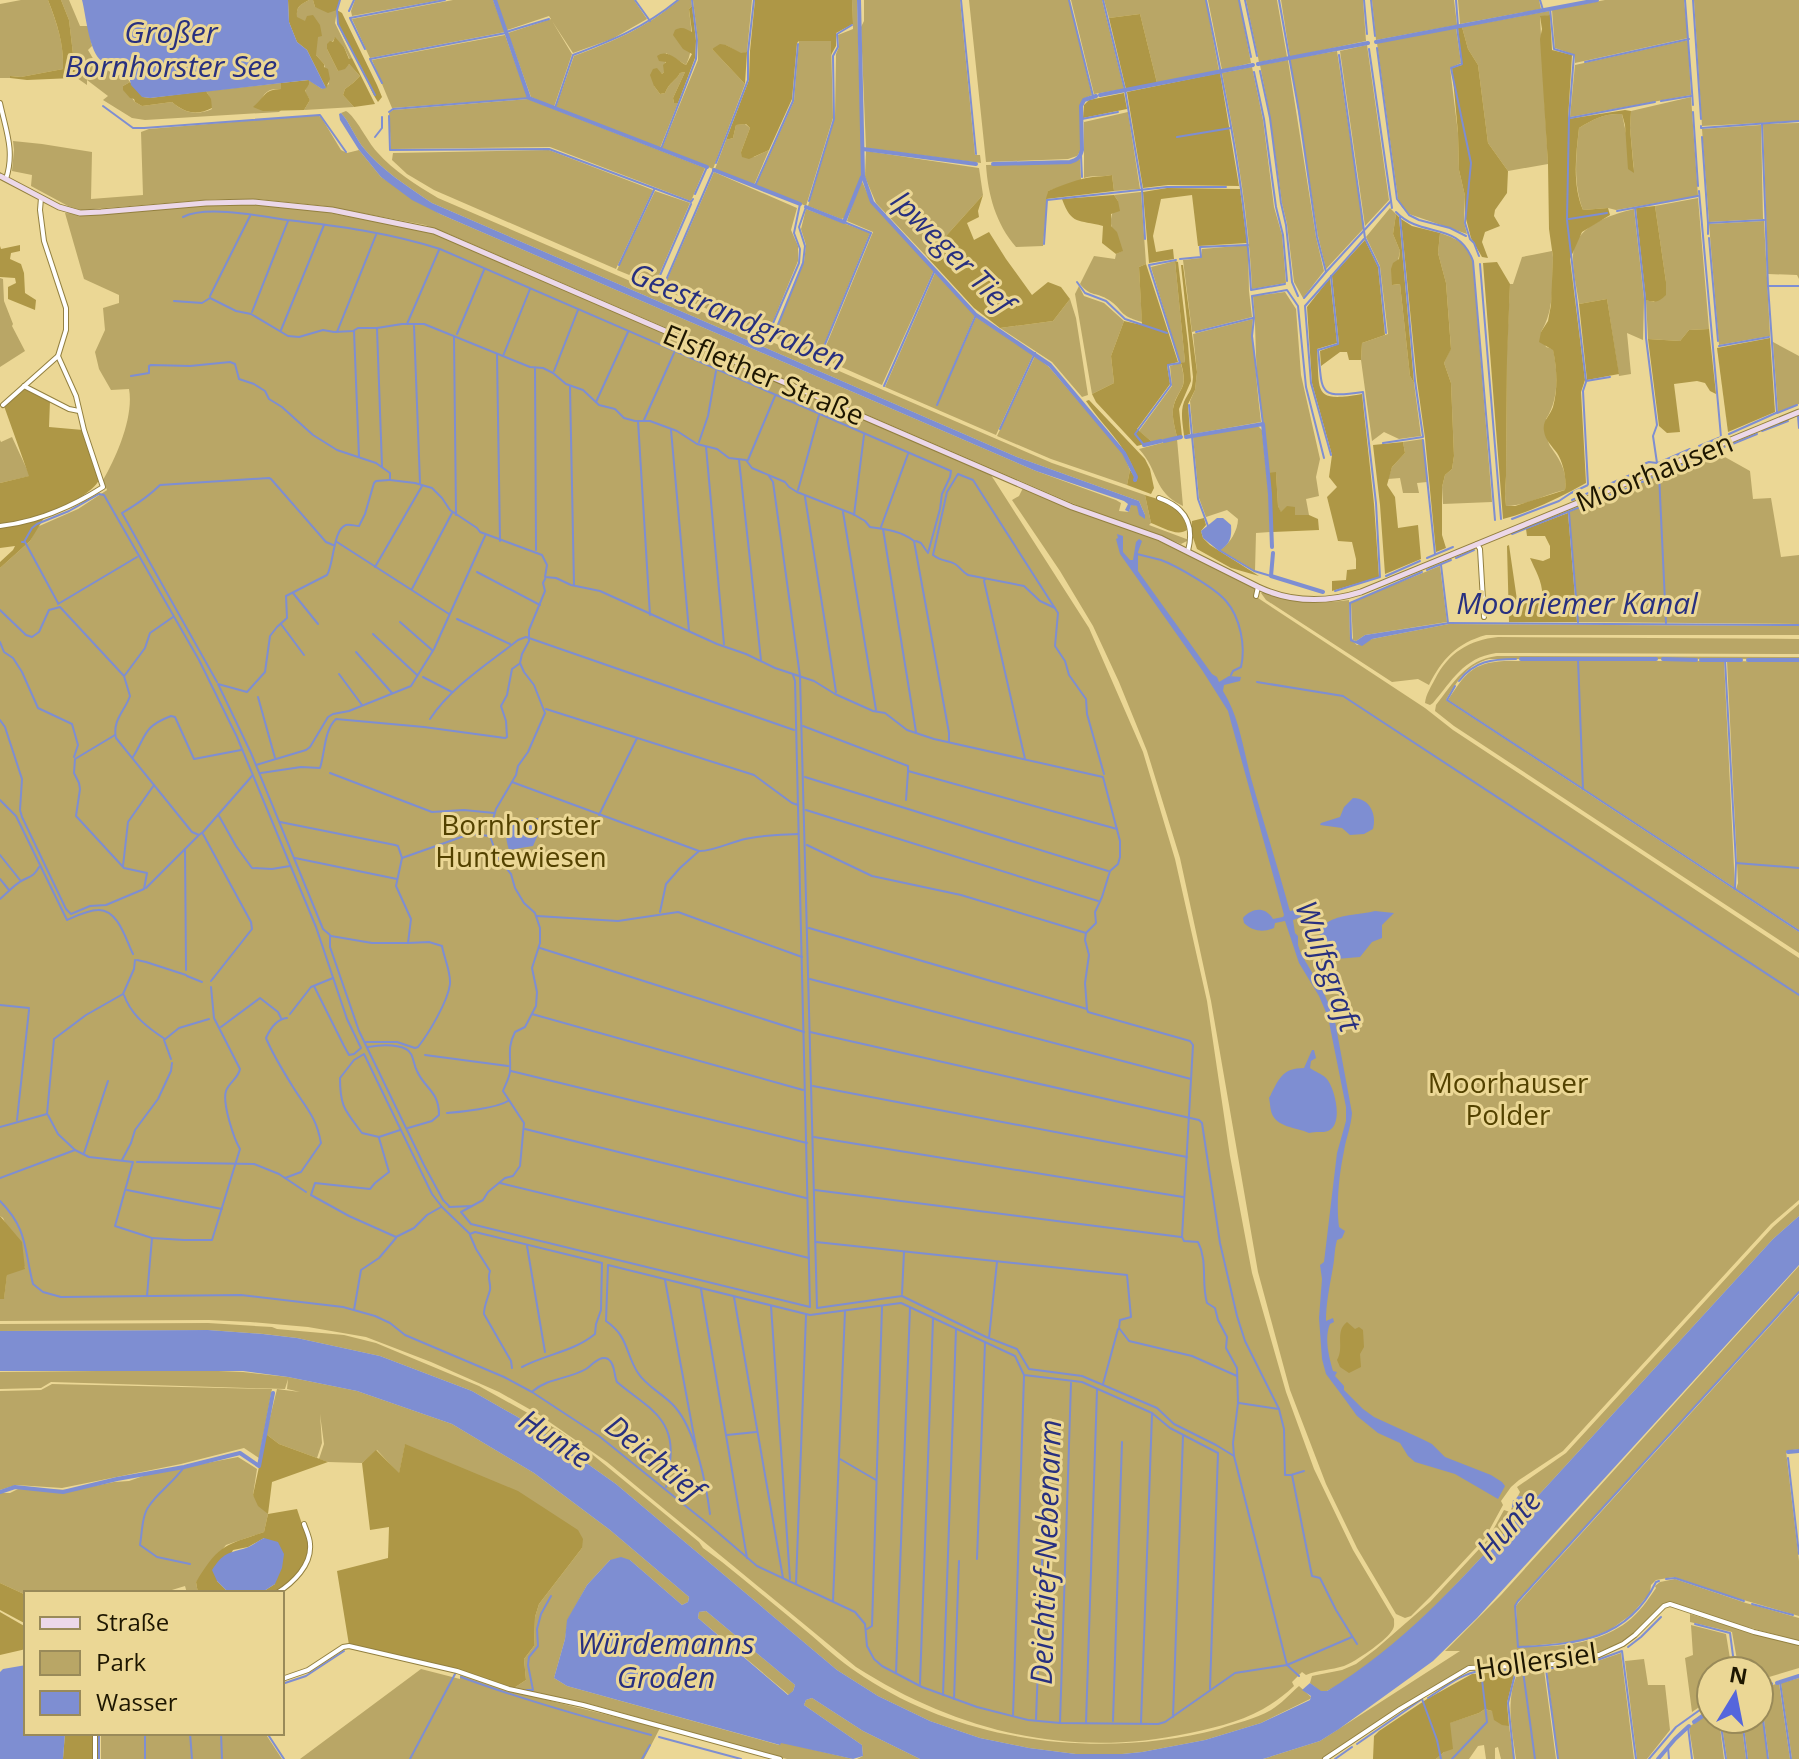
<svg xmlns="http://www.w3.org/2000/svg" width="1799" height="1759" font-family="'Open Sans',sans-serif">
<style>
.green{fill:#b9a666}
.forest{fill:#ae9746}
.water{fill:#7e8ed2;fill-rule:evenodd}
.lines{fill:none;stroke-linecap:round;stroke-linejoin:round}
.stream{stroke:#7e8ed2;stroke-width:2}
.canal{stroke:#7e8ed2;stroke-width:4}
.street-casing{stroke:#938040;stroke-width:6}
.secondary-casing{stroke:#938040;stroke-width:7}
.street{stroke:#fff;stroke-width:4}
.secondary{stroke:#ecd8e9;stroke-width:5}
.labels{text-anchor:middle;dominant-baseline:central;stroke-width:6;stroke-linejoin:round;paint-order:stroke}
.street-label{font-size:28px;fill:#1d1600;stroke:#ebd795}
.park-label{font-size:28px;fill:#534200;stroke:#ebd795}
.water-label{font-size:30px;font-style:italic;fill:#283080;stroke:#ebd795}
</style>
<rect width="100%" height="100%" fill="#ebd795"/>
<g class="green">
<path d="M21,0H48C57,24 64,43 63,69L21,77L11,76L10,78H0V4Z"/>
<path d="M61,0H69L80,26H88L92,46L88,50L98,67L104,68L117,76L127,71L125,75L130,82L123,86L135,102L142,106L172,102C185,113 196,116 212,109L208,94L206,91L281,83V89C270,89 266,90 261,100L281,110L279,112L145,120L132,118L103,100L108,96L87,80V85L74,76L75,71L69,20Z"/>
<path d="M309,0H313L315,7L337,10L335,23L352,58L350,60L344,47L335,38L327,49L338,71L349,64L360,76L353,83L345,89L343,95L354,107L304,110L310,100L305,92L309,80L322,89L329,84L324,64L316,55V47L305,22L297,18C296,6 300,5 309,0Z"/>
<path d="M355,0H441L352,16L351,11Z"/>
<path d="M453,0H493L505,32L370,58L352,19Z"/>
<path d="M496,0H634L647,19L612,39L573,53L552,21L572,54L554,107L531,97L508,33L551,19L549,16L507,30Z"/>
<path d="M679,0H691L692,6L689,9C691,29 695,47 686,65L666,53L664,72L662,74L659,72L654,86L660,94L665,93C670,81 675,82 680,73L685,72L673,98L674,103H678L660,148L556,107L574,56C614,41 646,28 679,0Z"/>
<path d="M693,0H752L747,52L741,54L726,45L712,49L745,84L713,169L662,148L698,60V41Z"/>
<path d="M852,0H857L862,174L845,218L841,219L808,206L835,117L836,54L839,47L838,35L853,29Z"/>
<path d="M864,0H960L975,155H980L981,163L866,148L861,27L864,21Z"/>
<path d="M969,0H1069L1092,95L1083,99L1080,105L1081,150L1077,156L1068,159L986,162Z"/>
<path d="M1071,0H1102L1124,89L1094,94Z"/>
<path d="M1104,0H1206L1219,71L1157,83L1140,14L1109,18Z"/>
<path d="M1208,0H1239L1251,63L1222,70Z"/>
<path d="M1246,0H1277L1287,57L1259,62Z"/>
<path d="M1281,0H1363L1366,41L1290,57Z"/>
<path d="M1372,0H1454L1457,25L1376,40Z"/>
<path d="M1458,0H1539L1541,9L1460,24Z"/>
<path d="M1605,0H1684L1688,38L1575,63V55L1555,48L1552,10Z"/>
<path d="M1694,0H1799V121L1702,126Z"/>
<path d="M1549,11L1550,15L1540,17L1548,164L1508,171L1488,143L1478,65L1468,49L1462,27Z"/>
<path d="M1456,28L1461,63L1450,68L1458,133L1459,170L1465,196L1464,222L1467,234L1409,214L1402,207L1398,199L1377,43Z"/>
<path d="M505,35L528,98L392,108L372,60Z"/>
<path d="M1688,40L1691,95L1570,117L1575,65Z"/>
<path d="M799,41H831L833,118L806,206L756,185L794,101Z"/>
<path d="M1367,45L1389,200L1365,226L1340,51Z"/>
<path d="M1337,51L1364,228L1326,269L1318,236L1290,59Z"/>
<path d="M1288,60L1316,237L1324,271L1303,298L1294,282L1287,224L1282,203L1270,117L1260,65Z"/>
<path d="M1252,67L1263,120L1274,207L1282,235L1286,283L1252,289C1249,216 1236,144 1222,73Z"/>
<path d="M1691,97L1698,196L1616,210L1608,208L1583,210C1573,184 1576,155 1579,128C1593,119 1605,113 1622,114L1634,171L1630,128L1631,111Z"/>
<path d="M528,99L705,168L691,201L550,147L391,149L389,113L393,110Z"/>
<path d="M346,111C356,117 367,141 377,152C394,171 416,185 438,198L1052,463L1145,495L1151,523L1149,525L1189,540L1181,544L1157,534L1095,513L449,234L425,225L325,206L257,199H216L81,210L68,206L31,186L32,175L12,171L14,150L13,141L42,144L92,152L91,199L143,195L141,132L149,129L317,115L321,117L341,150L347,153L359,150L381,177L440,214L1036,471L1116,500L1121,503L1119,511L1129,512L1131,504L1138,506L1139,510L1145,515L1139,501L1017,457L432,203C407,186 381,170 362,146C354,135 350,123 341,113Z"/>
<path d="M1128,112L1140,189L1114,191L1112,175C1103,177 1093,175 1084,178V122Z"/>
<path d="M1799,123V279L1797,275L1768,274L1763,124Z"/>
<path d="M745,124L750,128L741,152L754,157L769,150L754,185L715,169L726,140L733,138L736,125Z"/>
<path d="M1761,125L1763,219L1709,222L1702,129Z"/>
<path d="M549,150L653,190L616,269L434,190L407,174L392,160L393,153Z"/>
<path d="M866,151L979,168L983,195L927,257L876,203L865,177Z"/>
<path d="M1080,159L1081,180L1048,191L1043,246L1016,247C996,224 988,195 986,165L1071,163Z"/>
<path d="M714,172L797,208L791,230L798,246V261L767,336L663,289Z"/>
<path d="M861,179L872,204L934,270L882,385L821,358L873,232L847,221Z"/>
<path d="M655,191L690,203L656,282L649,283L617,270Z"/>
<path d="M1141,192L1146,264L1139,267L1142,322C1117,315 1125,311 1109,300C1097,292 1090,297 1080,284L1094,256L1115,259L1116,254L1122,251C1112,229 1105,224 1118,201L1114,195Z"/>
<path d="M1698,198L1709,329L1689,330L1680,341L1648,339L1646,300L1654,302L1666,282L1655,206Z"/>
<path d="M245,204L320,211L433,233L991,475L1089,628L1143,752L1175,859L1207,1001L1230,1156L1252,1273L1286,1392L1314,1469L1353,1550L1394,1619C1394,1625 1395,1627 1391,1632C1384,1642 1355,1662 1344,1666C1331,1670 1318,1670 1306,1675L1302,1672L1292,1682L1294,1686C1262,1716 1231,1724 1190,1733C1070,1759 958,1732 856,1667L607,1462L538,1414L499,1392L431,1362L366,1337L308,1327L250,1322L209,1320L0,1321V1299L4,1298L7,1274L25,1268L3,1218L0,1216V568L30,541L37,527L78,509L107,490L103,480C117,456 134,416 129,389L111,390L99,369L95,352L105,330L103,308L119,303V295L84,279L65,213L99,215L205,205Z"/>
<path d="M1390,208L1396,214L1393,234L1400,251L1393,285L1400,284L1410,376L1414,383L1421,436L1399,439L1384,432L1372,441L1361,360L1362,343L1388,334L1380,266L1366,237Z"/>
<path d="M806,209L870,233L819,357L773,337L804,262L806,245L801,229Z"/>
<path d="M1634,209L1644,299L1643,340L1627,333L1631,374L1619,376L1607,299L1579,304C1577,289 1573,273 1573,258C1572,227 1609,215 1634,209Z"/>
<path d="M1764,221L1770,336L1719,345L1709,224Z"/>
<path d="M1440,233C1458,239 1466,243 1473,262L1492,502L1443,504L1442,487L1445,475L1452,469L1454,456L1451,383L1444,363L1451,348L1446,283L1438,253Z"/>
<path d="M1248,245L1249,291L1252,317L1192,332L1183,260L1201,258L1202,249Z"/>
<path d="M1552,251L1553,257C1552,283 1555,309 1541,332L1546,347L1553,349C1558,372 1559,400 1546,419C1547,427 1546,439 1550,446C1560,460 1568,472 1565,490C1545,494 1527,506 1506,506L1505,494L1506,476L1507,347L1510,284H1513L1522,257Z"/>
<path d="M1175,261L1185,362L1181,364C1189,392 1177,387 1173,409C1172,418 1175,428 1177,437L1152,442L1139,431L1172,386L1170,366L1180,363L1151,267Z"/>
<path d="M935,273L975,315L936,407L976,317L1033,355L996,435L885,387Z"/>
<path d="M0,278L3,279L4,301L13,324L12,326L25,351L0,367Z"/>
<path d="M1079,286L1084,296L1104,303L1124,321L1111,356L1114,383L1092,394L1075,294Z"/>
<path d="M1285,292L1296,309L1301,375L1320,459L1316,477L1319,496L1306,499L1309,515H1295V507L1281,513L1278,506L1276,473H1269C1266,439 1260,406 1257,372C1255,347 1256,322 1253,296Z"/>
<path d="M1070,299L1076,318L1088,395L1082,397L1052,362L1000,328L1053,321Z"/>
<path d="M1253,319C1251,331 1253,340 1254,351C1256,375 1258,398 1261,422L1193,434L1190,401L1195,390L1197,372L1193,334Z"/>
<path d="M1773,342L1799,356V404L1778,412Z"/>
<path d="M1035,356L1049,367L1123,453L1130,470L1127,485L1051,459L997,436Z"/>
<path d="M1257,425L1262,430L1269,497L1270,532L1256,533L1255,571L1220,550C1230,544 1238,530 1238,519L1227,510L1206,517L1199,498L1193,437Z"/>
<path d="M12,437L30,476L0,483V440L1,442Z"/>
<path d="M1177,439L1183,506C1152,491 1160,472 1139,449Z"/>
<path d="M1423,439L1427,482L1417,483L1419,493H1403L1400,478L1388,479L1392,467L1405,453L1403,442Z"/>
<path d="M1716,452L1750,471L1753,499L1771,498L1781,557L1799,555V624L1578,622L1569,512Z"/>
<path d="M1023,488L1151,537L1255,588V596L1425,708L1453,730L1799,958V1200L1771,1224L1563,1451L1519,1480L1511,1487L1501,1501L1503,1505L1485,1538L1431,1596L1411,1616L1405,1618L1396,1614L1357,1548L1326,1484L1290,1390L1258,1272L1211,1001L1180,858L1147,751L1119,682L1093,626L1060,571L1012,500L1019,496Z"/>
<path d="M1440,566L1447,622L1365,635L1356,641L1353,640L1351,602Z"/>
<path d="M1261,593H1265C1293,604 1320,604 1349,600L1350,638L1357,645L1372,639L1449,624L1799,626V635H1486C1457,643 1442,659 1429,685L1418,679L1392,682L1266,600Z"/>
<path d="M1498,637L1799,639V654L1496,653C1463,658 1452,681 1433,703L1430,705L1425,703C1426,694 1431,687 1435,679C1448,653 1469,640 1498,637Z"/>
<path d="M1497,656L1799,657V659H1489C1467,665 1457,681 1446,700L1799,932V953L1454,726L1435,711L1436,705C1454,682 1466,660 1497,656Z"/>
<path d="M1504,661H1724L1735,888L1448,700C1465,674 1472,663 1504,661Z"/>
<path d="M1727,661L1799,662V930L1736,889L1738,883Z"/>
<path d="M1799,1204V1216L1773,1239L1536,1498L1518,1496L1520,1492L1517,1487L1566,1453L1773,1227Z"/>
<path d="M1799,1266V1292L1515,1605L1518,1647L1516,1606L1520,1601L1799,1294V1449L1786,1451L1799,1561V1616L1733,1597L1674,1577L1656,1580L1651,1585L1650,1593L1632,1614L1610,1630L1582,1641L1529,1646C1561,1648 1601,1642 1627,1622C1639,1613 1648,1600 1656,1588L1655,1586L1660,1582L1675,1579L1746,1603L1799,1618V1641L1736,1624L1680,1605H1662L1634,1633L1618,1644L1596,1653L1575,1659L1531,1664L1469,1665L1430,1689L1323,1759H1263L1320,1741L1460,1651H1445L1501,1595Z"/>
<path d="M208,1323L272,1327L277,1329L344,1335L376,1343L479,1386L560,1431L593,1455L699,1542L703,1548L722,1562C752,1586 782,1611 811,1635C828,1650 845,1665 864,1677C966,1744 1103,1759 1219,1729C1236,1723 1255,1719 1271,1710C1281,1704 1290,1694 1299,1686L1311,1697L1310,1699L1261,1723L1205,1740L1142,1752L1122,1754H1076L1029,1748L980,1738L930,1721L878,1696L837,1670L616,1484L537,1428L472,1391L380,1356L297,1338L264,1334L208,1330L0,1331V1324Z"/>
<path d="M194,1370L243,1372L288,1377L357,1391L452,1424L534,1473L610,1530L689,1597L688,1602L682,1605L630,1560H610L587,1585L568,1620L565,1639L554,1678L567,1686L779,1745L781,1742L853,1759H787L590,1704L514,1688L526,1680L524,1659L534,1646L535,1617L539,1604L582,1548L405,1445L399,1474L377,1450L362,1463L328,1462L319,1459L324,1444L320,1414L322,1443L317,1458L279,1444L266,1434L277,1389L300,1392L287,1389L288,1379L285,1389L51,1382L41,1388L0,1389V1372Z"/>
<path d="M52,1384L272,1389L259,1458L244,1448L181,1464L62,1488L16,1485L0,1490V1391L41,1390Z"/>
<path d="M238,1457L257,1469L253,1495L268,1514L264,1532L226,1545L196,1582L198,1593H187L185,1586L162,1593H26V1595L0,1583V1493H10L18,1489L75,1490L114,1482L129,1481L149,1474Z"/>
<path d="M1512,1507L1520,1511L1521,1515C1471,1568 1423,1624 1364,1668C1353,1677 1340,1684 1327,1691L1321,1692L1310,1683L1312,1676L1342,1670L1356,1664L1376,1649L1430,1602L1481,1547L1488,1539L1504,1510L1510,1512Z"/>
<path d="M706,1611L795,1685L793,1691L789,1695L698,1618L699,1612Z"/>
<path d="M1690,1614L1732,1627L1799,1645V1668L1759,1680V1671H1739L1732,1632L1690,1622Z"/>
<path d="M1691,1625L1726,1634L1732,1671H1711V1699L1692,1712L1685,1658L1693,1655Z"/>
<path d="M1621,1653L1634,1759H1558L1547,1670L1589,1664Z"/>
<path d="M1644,1659L1648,1685H1665L1670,1730L1647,1759H1637L1625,1661Z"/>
<path d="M421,1669L460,1679V1674L507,1690L660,1728L644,1759H300Z"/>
<path d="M1544,1670L1556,1759H1516C1512,1729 1505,1701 1518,1672Z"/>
<path d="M1799,1678V1759H1792L1781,1683Z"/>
<path d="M1779,1683L1790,1759H1769L1760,1689Z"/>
<path d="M1759,1693L1768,1759H1748L1743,1719H1759Z"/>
<path d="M812,1698L863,1731L920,1759H857L863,1756L862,1745L804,1705L806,1700Z"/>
<path d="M1485,1709L1492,1711L1509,1726L1514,1759H1501L1498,1747L1495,1748V1759H1486L1484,1745L1478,1746L1469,1759H1436L1444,1752L1449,1723L1479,1713Z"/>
<path d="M1711,1711V1719H1719L1724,1759H1694L1689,1727Z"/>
<path d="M1721,1719H1741L1746,1759H1727Z"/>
<path d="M101,1733H265L282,1759H101Z"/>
</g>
<g class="forest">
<path d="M48,0H61L69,20L75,71L73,78L27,80L10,78V76L21,77L63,69C64,44 57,23 48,0Z"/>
<path d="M288,0H309C300,5 296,6 297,17L305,21L307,16L313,15L320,25L322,36L318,37L316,55L324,64V67L328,69L330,79L326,88L307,50L297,42L289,22Z"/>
<path d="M313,0H340L337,10L342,13L377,85L382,97L378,102C371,92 369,84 364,73C357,56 334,29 337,10L328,13L315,7Z"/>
<path d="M755,0H852L853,24L836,33V46L831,55V41H799L797,43L792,99L769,150L749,159L742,157L741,152L750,128L746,124L736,125L733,138L726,140L749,80L750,51Z"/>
<path d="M692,6L696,41L695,58L678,103H674L673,98L685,72L680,73C675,82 670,81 665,93L660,94L654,86L650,75L653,69L657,68L662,74L664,72L663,65L666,62L659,61L657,56C667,48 678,61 686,65L692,54L683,49L673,35L675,30C683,26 685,29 692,32L689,9Z"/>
<path d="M1140,14L1157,83L1126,89L1109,18Z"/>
<path d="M1550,15L1552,50L1572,55L1568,119L1625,110L1631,111L1630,128L1634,173L1628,169L1625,125L1622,114C1605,113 1593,119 1579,128C1576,155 1572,184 1583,210L1608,208L1610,215L1582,232L1570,259L1585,380L1581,392L1586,483C1559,498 1533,511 1503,519L1483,263L1497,262L1510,284L1507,359L1506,476L1505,494L1506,506H1515L1565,490C1567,479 1563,462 1557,453C1552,446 1545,440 1544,431C1542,421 1550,416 1553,407C1558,389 1557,368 1553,350L1539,342L1541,332L1548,321L1551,305L1553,257L1549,229L1548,164L1540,39L1542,29L1540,16Z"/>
<path d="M1462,27L1468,49L1478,65L1488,143L1508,171L1507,193L1495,210L1494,216L1500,226L1485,232L1482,242L1488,258L1482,257L1471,238L1465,215V196L1459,170L1458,133L1452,68L1462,65L1458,28Z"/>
<path d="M335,37L344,47L349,59L352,58L375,104L354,107L343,95L345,89L353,83L360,76L349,64L345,69L338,71L327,49V44L330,41L333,42Z"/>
<path d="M720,44L726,45L741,53L747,52L745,84L712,49Z"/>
<path d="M1220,73L1239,186L1168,185L1143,188L1127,92Z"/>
<path d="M309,80V84L305,91L310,100L304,110L263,111L253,107C266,96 263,90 281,89V83Z"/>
<path d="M130,82L143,97L150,98L206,91L211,99L212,108C196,116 185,113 172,102L142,106L135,102L134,99L130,98L123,90V86Z"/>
<path d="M1124,93L1127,109L1083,118L1084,105L1089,100Z"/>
<path d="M1112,175L1114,191L1046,199L1048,191C1060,186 1073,181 1086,178C1095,176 1103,177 1112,175Z"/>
<path d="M1167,188L1240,189L1247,243L1198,246L1192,195L1161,199L1153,236L1156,252L1173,249L1174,259L1149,263L1143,192Z"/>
<path d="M983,195L978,211L979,217L967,223L974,240L989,232L1006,259L1032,295L1048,282L1061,287L1070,299L1053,321L1000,328L974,308L927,257Z"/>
<path d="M1114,195L1118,201L1120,211L1111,214V226L1117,232L1123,251L1116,254L1102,243L1103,226C1078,219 1072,226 1062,199Z"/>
<path d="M1655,206L1666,282V295C1659,302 1655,303 1646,300L1636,208Z"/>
<path d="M1396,214L1399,217L1414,383L1410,376L1400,284L1392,285L1391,269L1393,263L1399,259L1400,251L1393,234Z"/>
<path d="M1401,219L1412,226L1440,233L1438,253L1446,283L1451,349L1444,363L1451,383L1454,456L1452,469L1445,475L1442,487V535L1446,548L1436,552L1425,438L1417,381Z"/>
<path d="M1365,240L1378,267L1385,335L1362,343L1361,360H1349L1347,352H1340L1321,366L1320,351L1339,344L1332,276Z"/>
<path d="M20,245V251L11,253L10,259L21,264L24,273L25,293L36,300L35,310L8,299V287L16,283L15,278L0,277V246L1,249Z"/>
<path d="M1175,261L1178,262L1188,344L1191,381L1179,409L1182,436L1177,437C1175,428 1172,418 1173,409C1178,386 1189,392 1181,363L1185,362Z"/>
<path d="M1146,264L1178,362L1167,365L1170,384L1137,429L1152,442L1137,446L1096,402L1092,394L1114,383L1111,356L1124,321L1142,325L1139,267Z"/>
<path d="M1181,265H1183L1197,372L1195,390L1188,404L1190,434L1184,436C1183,425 1180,412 1184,402C1190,389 1192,392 1193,377Z"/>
<path d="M1330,278L1337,343L1317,349C1320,392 1312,403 1362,394L1374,504L1379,577L1332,591V581L1346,580L1347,570L1356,569V559L1352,542L1338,541L1327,497L1337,487L1329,477L1332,455L1312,383L1307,307Z"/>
<path d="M1607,299L1619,374L1587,380L1579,304Z"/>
<path d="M1709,329L1716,394L1710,391L1705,383L1697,381L1674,384L1680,432L1667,433L1659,426L1648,339L1680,341L1689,330Z"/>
<path d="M1770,338L1775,412L1728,432L1717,348Z"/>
<path d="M24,388L50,401L49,427L83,430L99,480C88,502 24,522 0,524V483L29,476L4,406Z"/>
<path d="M1089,400L1145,459L1150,469L1154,488L1151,494L1127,485L1130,470L1134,476V480L1137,481C1131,449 1103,427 1086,401Z"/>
<path d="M1403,442L1405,453L1392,467L1387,485L1395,497L1398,528L1418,525L1421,559L1385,574L1380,505L1373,445Z"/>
<path d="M1276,472L1278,506L1281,512L1287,506L1295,507V515H1309L1318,519L1319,530L1273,532L1269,473Z"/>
<path d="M1145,495C1164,501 1184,507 1187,530C1177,537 1162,527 1151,523Z"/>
<path d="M1568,513L1577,622H1509L1507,546L1509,545L1517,600C1525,603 1533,604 1542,600C1544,584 1536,572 1530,558L1543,561L1550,558V546L1545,536H1527L1526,529Z"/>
<path d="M44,518L30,541L0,568V562L13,550L15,546L0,548V528L12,526Z"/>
<path d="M1204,518L1206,525L1201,531L1203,538L1210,545L1259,576L1231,568L1197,549L1191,532L1192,521Z"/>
<path d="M0,1216L22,1242L25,1269L7,1275L4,1299H0Z"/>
<path d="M1347,1322L1355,1329L1359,1327L1363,1330L1364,1347L1360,1354L1361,1367L1349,1373L1340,1367L1337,1360C1345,1347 1334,1332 1347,1322Z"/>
<path d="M266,1434L279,1444L328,1462L272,1482L268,1514L297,1509L309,1545L304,1567L287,1585L274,1593H261L275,1584L264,1538L248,1547L233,1550L217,1581L229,1593H198L196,1582C218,1545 225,1545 264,1532L268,1514L258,1506L253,1495Z"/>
<path d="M405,1444L518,1491L578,1530L583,1539L582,1548L539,1604L535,1617L534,1646L524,1659L526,1680L514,1688L454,1668L349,1645L337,1571L388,1558L389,1527L370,1530L362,1463L376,1450L399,1473Z"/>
<path d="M0,1583L26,1595V1624L0,1610Z"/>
<path d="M0,1612L26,1627V1649L0,1655Z"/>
<path d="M1515,1671L1507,1703L1509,1726L1502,1725L1494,1720L1492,1711L1485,1709L1479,1713L1450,1723L1453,1749L1444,1752L1436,1759H1373L1374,1736L1379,1731L1427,1699L1472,1674Z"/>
<path d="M65,1733H92V1759H63Z"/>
</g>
<g class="water">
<path d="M82,0H288L289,22L297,42L307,50L326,88L322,89L308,80L150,98L142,97L131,85L127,66C119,65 109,66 102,61C89,53 86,15 82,0Z"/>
<path d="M341,113C350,123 354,135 362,146C381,170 407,186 432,203L1017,457L1139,501L1145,515V519L1139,515L1137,506L1131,505L1129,512L1125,510L1128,504L1124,501L1036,471L440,214L412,200L381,177L359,150L340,120L339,114Z"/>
<path d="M1217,518H1223L1231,525C1232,538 1230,544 1219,551L1203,538L1201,531Z"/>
<path d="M1117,534L1123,536V552L1130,560H1133L1136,542L1139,539L1142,541L1138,552V571L1212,674L1217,677L1219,682L1229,676L1241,677L1240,681L1224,685L1223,691C1239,716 1243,748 1251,778C1263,821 1277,864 1289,908L1290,911L1299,909L1301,911V917L1293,920L1295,933L1298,936V945L1301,954L1322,989L1334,1016L1352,1113C1351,1127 1346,1138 1344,1151C1339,1175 1336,1204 1339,1227L1345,1231L1342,1238L1337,1240C1334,1251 1335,1257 1333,1267C1330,1285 1326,1302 1326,1321L1333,1318L1334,1322L1330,1324C1324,1338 1329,1357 1333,1371L1337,1372L1335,1376L1344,1386V1390L1363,1409L1374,1417L1422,1439L1432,1444L1445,1457L1491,1475L1502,1482L1505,1486L1498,1499L1455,1474L1415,1462L1408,1456L1400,1443L1378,1433L1357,1416L1344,1398L1326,1374L1322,1359L1319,1318L1322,1279L1320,1265L1324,1262L1337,1153L1346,1121V1107L1328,1017L1319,996L1299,963L1285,921L1275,923L1274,928C1263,933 1252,931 1244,923L1243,918C1252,908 1265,906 1273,919L1283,917L1284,915L1228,711L1202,670L1120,554L1116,539L1118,538Z"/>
<path d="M1351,602L1352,638L1353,640L1356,641L1365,635L1449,622L1799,624V626L1449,624L1372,639L1362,646L1350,641L1349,603Z"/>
<path d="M1353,798C1370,798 1377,815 1373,829L1364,834L1350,835L1342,828L1320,825L1321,823L1340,817L1344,807Z"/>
<path d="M538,818L542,823L540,830L533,846L509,850C506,840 504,830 509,821Z"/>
<path d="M1375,911L1394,913L1382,925V938L1372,942L1360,957L1336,959L1323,951C1308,912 1353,917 1375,911Z"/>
<path d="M1312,1050H1314L1316,1058L1311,1061L1310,1068C1315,1072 1321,1073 1326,1078C1335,1087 1344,1125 1328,1131C1323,1133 1316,1131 1309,1133C1297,1127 1275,1128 1271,1111C1270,1107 1270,1102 1269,1098C1279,1080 1281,1068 1304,1068Z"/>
<path d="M1799,1216V1265L1477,1618L1433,1661L1339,1729L1320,1741L1263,1759H920L863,1731L812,1698L806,1700L804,1705L862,1745L863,1756L853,1759L781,1743L780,1745L567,1686L554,1678L565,1639L567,1620L587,1585L610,1560L621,1557L630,1560L682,1605L688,1602L689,1597L610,1530L534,1473L452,1424L357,1391L288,1377L243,1371H0V1331L208,1330L263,1334L297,1338L380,1356L472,1391L537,1428L616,1484L837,1670L878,1696L930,1721L980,1738L1029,1748L1076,1754H1122L1142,1752L1205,1740L1261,1723L1310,1700L1311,1696L1302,1690L1310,1683L1321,1691H1327C1405,1644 1459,1581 1521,1515L1520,1511L1512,1507L1513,1500H1515L1518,1496L1536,1498L1773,1239ZM706,1611L795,1685L793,1691L788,1695L698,1618L699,1612Z"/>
<path d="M264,1538L278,1542L284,1554L282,1568L275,1584L261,1593H229L217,1581L212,1570C223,1553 228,1553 246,1548C252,1546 258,1541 264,1538Z"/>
<path d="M26,1665V1733H65L63,1759H0V1672L3,1669Z"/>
</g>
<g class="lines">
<g class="stream">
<path d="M340,0L337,10L338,24L375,95"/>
<path d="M635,0L650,21"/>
<path d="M961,0L976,154"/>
<path d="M1069,0L1093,96"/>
<path d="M1103,0L1125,90L1142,190L1145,239"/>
<path d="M1206,0C1226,96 1246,192 1251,290L1285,284"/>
<path d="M1239,0L1251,57"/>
<path d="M1245,0L1257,56"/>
<path d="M1279,0L1299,112L1317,237L1326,272"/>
<path d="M1364,0L1367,34"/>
<path d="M1371,0L1375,36"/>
<path d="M1456,0L1458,26"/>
<path d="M1540,0L1543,10"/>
<path d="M1685,0L1693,105"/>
<path d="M1693,0L1701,119"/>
<path d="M1550,9L1554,49L1574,55L1569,118L1567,220L1586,381L1610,377"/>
<path d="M349,11L354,0"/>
<path d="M1457,27L1462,64L1451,68L1471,163L1465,223L1470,239L1474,243L1479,256"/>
<path d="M506,32L549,19"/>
<path d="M1377,48L1397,199L1409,215L1419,220L1450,228L1466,236"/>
<path d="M365,49L350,18L445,0"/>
<path d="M1369,49L1392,208"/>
<path d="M1339,55L1365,238L1379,267L1386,333"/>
<path d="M1585,62L1689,39"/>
<path d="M1260,71L1270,118L1281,203L1286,225L1292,282L1298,296"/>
<path d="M1254,72L1264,119L1276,207L1283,235L1287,281"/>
<path d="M382,83L370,59L506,33"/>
<path d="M1661,101L1691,96"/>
<path d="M103,106L133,128H144L320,115L346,152"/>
<path d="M555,108L573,55C613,40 644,28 678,0"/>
<path d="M389,112L393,109L529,98"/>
<path d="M1693,112L1698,186"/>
<path d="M389,116L390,150L549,149L691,202L693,199"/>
<path d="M1570,118L1655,102"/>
<path d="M1082,119L1118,112"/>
<path d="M1762,124L1768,286L1777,413L1797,405"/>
<path d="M1701,126V128L1799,121"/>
<path d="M375,137L382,128V117"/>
<path d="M1177,137L1231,128"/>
<path d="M1702,137L1708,223"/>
<path d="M661,149L696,59L697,40L692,0"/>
<path d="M1081,156L1082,177"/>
<path d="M716,163L748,80V52L754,0"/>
<path d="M755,186L793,101L798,44"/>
<path d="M1699,191L1721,437L1699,446"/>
<path d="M695,194L707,167"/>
<path d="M809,201L834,119L833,56L838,47L837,34L852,25"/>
<path d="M1635,208L1645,298L1646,338L1657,425L1653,436L1657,463L1649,462L1641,465"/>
<path d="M1617,211L1698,196"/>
<path d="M1396,212C1422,239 1458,220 1473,261L1495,520"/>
<path d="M183,217C206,205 261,216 287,220C339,226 390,233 440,249L951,471L950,477L942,494L940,509L928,553L921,543L916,541"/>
<path d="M1569,219L1607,213"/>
<path d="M1708,234V223L1764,220"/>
<path d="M1709,238L1718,341"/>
<path d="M1044,244L1047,200L1167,187H1226"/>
<path d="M1180,259L1201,257L1200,247L1248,245"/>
<path d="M1480,264L1501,519"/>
<path d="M619,265L654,190"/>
<path d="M1331,276L1338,344L1318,350C1323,392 1316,399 1363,392L1376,503L1380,577L1335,591"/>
<path d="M658,280L691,204"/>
<path d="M1077,282L1085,293L1106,301L1125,319L1167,333"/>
<path d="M664,285L714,169"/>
<path d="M1768,286H1799"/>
<path d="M210,296L250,216"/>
<path d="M1304,298L1326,272L1391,201"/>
<path d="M174,301L202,303L210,298L236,311L251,314L288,336L299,337L323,330L334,332L353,331L358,328H377L402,324H424L530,367L543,368L553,373L566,384L583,390L599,405L615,409L624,418L635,421H650L677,431L697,444L717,449L729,458L746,460L752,468L785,482L789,487L797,492L853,514L865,521L870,527C885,529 902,531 914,541L949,733V741"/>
<path d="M252,312L288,221"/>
<path d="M407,324L439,250"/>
<path d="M414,326L420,483"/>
<path d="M777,327L803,263L805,246L799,227L806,207"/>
<path d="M377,329L382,466"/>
<path d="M281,330L324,225"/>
<path d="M354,331L359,457"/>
<path d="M337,332L376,235"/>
<path d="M1196,332L1253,318"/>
<path d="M457,334L484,270"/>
<path d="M768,335L799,263L800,249L794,233L800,204"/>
<path d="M454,337L456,515"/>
<path d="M1719,346L1769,337"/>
<path d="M823,349L871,233L844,222"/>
<path d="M497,355L500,541"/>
<path d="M503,356L530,289"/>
<path d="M535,369L536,550"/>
<path d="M554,371L578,310"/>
<path d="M131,376L149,373V366L151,365L190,366L230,362L235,364L239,379L254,384L265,391L269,399L282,407L313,435L337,450L376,463L390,473V480L415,483L432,488L442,498L450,510L477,528L480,532L542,555L547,565L545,577L556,578L571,585L600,591L717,644L746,654L775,668L814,681L835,694L873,711L885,713L907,730L934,739L1103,777L1120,841V857L1118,864L1110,871L1102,897L1095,912L1096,923L1086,933L1085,940L1089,955L1085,983L1087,1009L1088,1012L1190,1041L1193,1045L1182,1237L1184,1241L1198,1242C1208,1261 1201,1283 1207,1303L1215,1308L1218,1320L1227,1337L1226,1348L1237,1368L1238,1403L1233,1443L1234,1456L1287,1665L1299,1676"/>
<path d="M884,386L935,270"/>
<path d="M570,387L574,585"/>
<path d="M596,402L628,332"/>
<path d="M937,405L976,315"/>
<path d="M1189,405L1198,499L1208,526"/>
<path d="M1798,416L1799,428"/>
<path d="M644,420L674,353"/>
<path d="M638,421L650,615"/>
<path d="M1263,424L1252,336L1254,318L1252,296L1287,290L1298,306L1306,387L1324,458"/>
<path d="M1000,429L1035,353"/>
<path d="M671,430L689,631"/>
<path d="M1762,431L1788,421"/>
<path d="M1729,434L1776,413"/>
<path d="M1423,440L1435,554"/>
<path d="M699,442L708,416L716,371"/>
<path d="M1383,443L1423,437L1415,381L1400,217"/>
<path d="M1144,445L1135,434L1171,385L1168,365L1180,363L1149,265L1176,260"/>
<path d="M1730,445L1757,434"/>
<path d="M706,447L724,644"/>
<path d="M1331,455L1311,383L1305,306L1364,239"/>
<path d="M1697,458L1726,446"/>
<path d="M739,460L761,660"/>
<path d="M748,460L775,396"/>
<path d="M1658,463L1690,449"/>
<path d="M1642,471L1649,468"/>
<path d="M769,476L773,482L800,676L817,1308L902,1296L986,1337L1017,1349L1029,1369L1082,1376L1157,1408L1174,1424L1216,1445L1234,1456"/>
<path d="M389,480L376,481L374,483L365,514L359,526C355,526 350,524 346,525C333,529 334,564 327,575L286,596L287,618L277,627L270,636L265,672L247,692L218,684L251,753L323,929L330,935V947L359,1031L424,1165L443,1200L449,1206"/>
<path d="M1642,482L1659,474"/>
<path d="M798,490L819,415"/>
<path d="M805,497L836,692"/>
<path d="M1572,500L1635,473"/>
<path d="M843,512L876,710"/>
<path d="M1569,513L1578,622"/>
<path d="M854,515L864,435"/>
<path d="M1512,519L1559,501L1571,493L1588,485L1583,391L1586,382"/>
<path d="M881,527L908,454"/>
<path d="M883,529L916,732"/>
<path d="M1512,534L1638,484"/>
<path d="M22,542H24L32,528L37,524L69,511L99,494L104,495L199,660L237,737L316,927L347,1019L361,1048L354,1054L349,1055L344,1046L314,986"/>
<path d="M25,542L58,603"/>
<path d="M337,542L449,614"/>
<path d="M1219,550L1254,571L1271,576"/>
<path d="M1137,554C1145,556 1153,558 1161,560C1177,566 1215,588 1226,601C1240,617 1246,646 1241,667L1233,671L1231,675"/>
<path d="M1427,558L1453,547"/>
<path d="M1456,558L1474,550"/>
<path d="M1441,565L1448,623"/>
<path d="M375,567L422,486"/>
<path d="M1427,570L1451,560"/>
<path d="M477,572L540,605"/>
<path d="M1386,576L1420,561"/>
<path d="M985,579L984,581L1025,759"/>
<path d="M412,589L452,513"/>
<path d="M293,593L318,624"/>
<path d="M1350,603L1422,572"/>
<path d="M58,604L137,557"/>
<path d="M1055,608L1040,601L1024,586L968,575C962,572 960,567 955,564C948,560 942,562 933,555L947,492L958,474L973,480L1058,613L1055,646L1065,661L1069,675L1086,699L1087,714L1104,774"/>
<path d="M0,610L26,635L32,637L39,632L49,610L60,607L124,676L130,696C125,711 112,720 116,738L192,832L199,835L203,832L252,776"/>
<path d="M457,619L510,644"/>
<path d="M400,622L432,650"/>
<path d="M1666,623L1659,474L1695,459"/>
<path d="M281,624L304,655"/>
<path d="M373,634L417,675"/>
<path d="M0,642L4,652L13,658L22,672L38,708L72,724L78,745L74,757"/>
<path d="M356,652L392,693"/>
<path d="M1578,659L1583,789L1735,889"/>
<path d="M1725,660L1736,863L1735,889L1799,931"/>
<path d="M339,674L362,705"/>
<path d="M125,675L145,648L150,633L173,617"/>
<path d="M423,677L452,692"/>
<path d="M1459,681C1474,661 1492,659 1516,659"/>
<path d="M217,682L122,513C134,506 151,494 160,485L269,478L271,479L326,542L333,545"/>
<path d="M1257,682L1343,696L1799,995"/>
<path d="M1455,686L1447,700L1583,789"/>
<path d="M258,697L275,758"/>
<path d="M546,709L754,775L792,803L798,805"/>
<path d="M430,719C452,686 488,664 518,640L526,637L794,730"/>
<path d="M0,720L5,727L22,779L20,810L22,817L66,909L71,914L90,906L106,905L144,889L147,873L124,868L76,816L80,789L79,783L74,773L75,759L115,735"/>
<path d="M803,726L908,766V771L1117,829"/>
<path d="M133,757C147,734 143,727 171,716L175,717L194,759L241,750"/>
<path d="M256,765L306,750L310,747L328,717L333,714L349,711L411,686L434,649L485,536"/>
<path d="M261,773L301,767L320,768C325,753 324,730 336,719L424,727L505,738L507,737L506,721L501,706L507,695L512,669L519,664"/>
<path d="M330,773L432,812L464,810L494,813"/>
<path d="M805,777L1108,871"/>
<path d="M512,782L699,851"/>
<path d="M0,800L16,816L67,920C76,916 88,910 98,910C118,909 126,940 133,954"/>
<path d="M906,800L908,772"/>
<path d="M806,810L1098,901"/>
<path d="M599,815L637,738"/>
<path d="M219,816L236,846L252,868L272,869L290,866"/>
<path d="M280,822L395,845L398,846L402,858L470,834L490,836"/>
<path d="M203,834L251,922L252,929L211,981"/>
<path d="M807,845L872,876L961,895L1086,933"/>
<path d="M185,849L186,970"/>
<path d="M0,855L20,880"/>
<path d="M295,858L397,879"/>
<path d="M1736,863L1799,868"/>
<path d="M123,866L128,822L154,785"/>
<path d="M0,879L9,890"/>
<path d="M146,888L198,836"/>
<path d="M0,899C7,893 15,884 23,880C31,876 34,876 39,867"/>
<path d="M660,912L666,884L680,868L699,851C711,852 731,842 745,839C763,835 780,835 798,834"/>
<path d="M537,916L618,921L678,912L802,957"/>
<path d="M809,928L1087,1009"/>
<path d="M331,936L372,943H408"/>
<path d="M540,948L804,1032"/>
<path d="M137,960L146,962L186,975"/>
<path d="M187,976L202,982"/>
<path d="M810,979L1191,1079"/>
<path d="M124,995C131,1015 148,1028 165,1039"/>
<path d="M0,1005L29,1008"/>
<path d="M290,1014L311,987L333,978"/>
<path d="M532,1014L803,1090"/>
<path d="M221,1027L260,998L278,1012L281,1018"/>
<path d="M810,1032L1199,1120L1202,1123L1220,1243L1237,1316L1245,1341L1279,1409"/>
<path d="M366,1042H397L415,1048L418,1047C429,1033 448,1001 450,984C451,972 444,958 442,946L429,942L408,943L411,919L396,886L402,858"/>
<path d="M368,1047C380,1045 395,1044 406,1049C414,1053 413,1064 417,1071C425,1089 439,1091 439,1115L432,1121L408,1128"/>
<path d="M425,1055L508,1066"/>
<path d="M171,1059L164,1040L179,1028L209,1019"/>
<path d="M511,1071L807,1143"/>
<path d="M813,1086L1187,1157"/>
<path d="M447,1113C461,1112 497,1108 508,1101"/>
<path d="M48,1115L58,1134L75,1150"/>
<path d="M17,1120L29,1010"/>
<path d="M0,1127L47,1114L54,1039L86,1015L123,994L134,969L135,960"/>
<path d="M525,1129L806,1198"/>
<path d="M400,1130L379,1137L362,1133C345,1110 340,1107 340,1078L354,1060L364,1054L432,1194L442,1207L470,1234L475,1232L602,1263L601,1310L596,1324L595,1334C573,1352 546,1354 522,1367"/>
<path d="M814,1137L1183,1197"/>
<path d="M379,1138L389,1172L375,1183L370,1189L315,1183L311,1195L349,1216L396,1237L414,1228L427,1215L441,1207"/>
<path d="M84,1153L108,1081"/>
<path d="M122,1160L131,1143L135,1130L158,1099L171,1071L172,1063"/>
<path d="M137,1162L254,1164L279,1174L306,1192"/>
<path d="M0,1178L75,1150L89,1157L133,1162L115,1226L152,1238L147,1296"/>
<path d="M285,1178L301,1172L321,1143C316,1116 306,1108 293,1087C283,1071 273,1055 266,1038C270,1029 277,1019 287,1018"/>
<path d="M500,1183L809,1258"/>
<path d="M127,1190L222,1209"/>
<path d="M815,1190L1181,1237"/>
<path d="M0,1201C28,1229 24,1249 33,1284L43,1292L61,1297L241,1295L343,1307L375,1316L390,1323L405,1335L504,1377L532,1392L599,1436L708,1524L757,1566L855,1612L865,1624L867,1646L874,1659L882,1666L922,1687L977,1707L1028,1720L1060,1723L1158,1724L1165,1722L1235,1673L1287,1665L1352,1637"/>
<path d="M472,1206L483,1200L488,1192L505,1178L513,1176L520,1166L524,1123L503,1091C505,1085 509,1079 510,1072C511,1055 507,1048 515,1032L525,1027L536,1006L537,992L532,968L540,943V928L535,913L524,903L515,888L511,874L498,858L491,839V826L496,809L516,775L518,766L528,752L545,713L534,685L524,672L520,663L522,654L529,641V630L545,591L543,583L545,579"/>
<path d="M449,1207L472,1206L461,1212L471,1224L810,1307L795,681L793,675"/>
<path d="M470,1235L476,1249L490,1271C487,1279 491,1282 490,1290C488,1298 484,1305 484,1314L511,1361L512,1368"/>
<path d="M152,1238L184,1240H212L240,1149C234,1139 222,1103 226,1091C229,1082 238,1079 240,1069L214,1018L211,987"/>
<path d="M816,1242L1127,1275L1131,1317L1120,1320L1119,1328L1129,1341L1192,1356L1237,1376"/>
<path d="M527,1246L545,1352"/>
<path d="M665,1280L696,1447"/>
<path d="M701,1289L747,1558"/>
<path d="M902,1294L904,1252"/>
<path d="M734,1297L783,1578"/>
<path d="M771,1306L790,1579"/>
<path d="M354,1310L361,1270L379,1258L396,1238"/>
<path d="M989,1338L997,1262"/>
<path d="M1103,1384L1118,1329"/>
<path d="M533,1391C548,1378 569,1379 586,1369C592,1365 600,1355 608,1359C615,1363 614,1376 617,1382C646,1407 676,1417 670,1462C669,1470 669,1479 666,1487"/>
<path d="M1239,1403L1279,1409L1284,1429L1285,1475H1291L1304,1471"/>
<path d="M727,1435L756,1432"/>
<path d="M1788,1458L1799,1554"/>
<path d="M840,1459L876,1480"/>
<path d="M184,1467C175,1481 157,1493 149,1506C142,1515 142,1533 140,1545L157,1557L190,1564"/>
<path d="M1292,1475L1312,1576L1320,1578L1336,1610L1357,1644"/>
<path d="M710,1514C706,1484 696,1431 675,1407C665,1395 647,1387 638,1373C625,1353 629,1337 606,1321L608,1265L810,1315L901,1303L1015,1356L1024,1375L1082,1382L1152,1413L1170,1428L1218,1453L1210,1689"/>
<path d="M977,1559L985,1343"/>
<path d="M1666,1579L1675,1578L1744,1601"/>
<path d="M1659,1581L1656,1582C1627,1641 1576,1644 1518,1647L1515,1606L1518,1601L1799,1292"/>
<path d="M796,1584L806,1315"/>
<path d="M833,1601L845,1311"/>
<path d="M1752,1604L1793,1615"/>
<path d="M1695,1624L1730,1633L1735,1671"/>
<path d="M867,1629L872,1626L882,1307"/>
<path d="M1628,1647L1641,1637L1661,1617"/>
<path d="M1577,1665L1589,1663L1622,1651L1636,1759"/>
<path d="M1489,1670H1516L1508,1703L1514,1759"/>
<path d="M1523,1671L1535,1759"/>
<path d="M896,1673L910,1308"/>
<path d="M461,1677C523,1700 587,1718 651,1735"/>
<path d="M1780,1682L1791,1759"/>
<path d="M282,1684L306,1676L344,1651"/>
<path d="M920,1684L933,1319"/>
<path d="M1759,1688L1768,1759"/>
<path d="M526,1690H533L528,1665L529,1657L538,1646L537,1629L541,1614L551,1596"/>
<path d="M943,1695L956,1329"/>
<path d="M1428,1698C1444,1688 1461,1673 1481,1671L1487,1722L1452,1759"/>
<path d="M954,1699L959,1561"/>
<path d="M1013,1716L1024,1376"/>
<path d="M1173,1717L1183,1436"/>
<path d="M1036,1719L1046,1460"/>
<path d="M1720,1719L1726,1759"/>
<path d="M1742,1719L1747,1759"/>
<path d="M1113,1721L1122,1442"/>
<path d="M1060,1723L1071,1383"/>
<path d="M1086,1723L1097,1390"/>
<path d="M1141,1723L1152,1414"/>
<path d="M1688,1727L1692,1759"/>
<path d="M99,1733V1759"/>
<path d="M145,1733V1759"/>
<path d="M190,1733L192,1759"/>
<path d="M221,1733L222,1759"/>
<path d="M267,1733L284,1759"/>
<path d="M659,1737L741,1759"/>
<path d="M1357,1744L1422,1699L1437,1740L1441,1759"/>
<path d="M1668,1747L1669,1759"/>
<path d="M410,1759L455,1674"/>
<path d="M642,1759L650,1745"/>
<path d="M1335,1759L1352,1747"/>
<path d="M1558,1759L1546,1669L1572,1665"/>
<path d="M1649,1759L1676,1727L1711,1702"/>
</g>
<g class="canal">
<path d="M495,0L529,98L707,167"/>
<path d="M859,0L863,176L872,202L976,315L1050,365L1124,453L1136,477L1135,480"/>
<path d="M1376,42L1597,0"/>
<path d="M1258,64L1368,43"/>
<path d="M1100,95L1253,65"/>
<path d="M863,149L976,164"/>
<path d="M993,164L1070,162C1077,160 1080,158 1082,150L1081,106L1084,100L1096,96"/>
<path d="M714,170L800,204"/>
<path d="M806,207L844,222L862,177"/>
<path d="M1186,437L1263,424L1270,494L1272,547"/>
<path d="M1164,441L1181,437"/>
<path d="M1144,445L1161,441"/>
<path d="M1273,553L1271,576L1323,592"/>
<path d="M1521,659H1656"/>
<path d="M1663,659L1696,660"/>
<path d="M1701,660H1741"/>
<path d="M1748,660H1799"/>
<path d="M1788,1452L1799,1451"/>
<path d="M0,1492L15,1487L63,1492L117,1479L184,1467L240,1453L259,1466L273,1393"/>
<path d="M1777,1683L1799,1676"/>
<path d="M1759,1688L1771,1684"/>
<path d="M1694,1722L1711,1710"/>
<path d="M1658,1759L1675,1739L1689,1726"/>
</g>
<defs>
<g id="street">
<path d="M0,103C6,131 15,151 6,179"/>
<path d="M24,386L69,409L79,411"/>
<path d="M3,405L58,356L66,330V308L44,241L40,210L41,198"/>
<path d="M1159,498C1185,507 1195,524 1188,551"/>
<path d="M0,526C37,522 73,506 103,487L84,430L76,396L58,356"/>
<path d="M1477,544L1480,549L1484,617"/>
<path d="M1256,596L1258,587"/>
<path d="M277,1593C293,1583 312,1565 310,1544C310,1538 306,1530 304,1524"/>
<path d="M282,1679L308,1670L343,1647L349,1646L457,1671L509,1689L583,1705L780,1759"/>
<path d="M95,1733V1759"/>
<path d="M1325,1759L1400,1709L1469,1668L1554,1664L1599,1655L1623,1644L1635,1635L1664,1606L1670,1604L1754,1632L1799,1643"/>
</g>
<path id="secondary" d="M0,176L59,207L80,213L101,212L206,203L253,202L332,210L434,231L1072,507L1160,538L1258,587C1292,603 1326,603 1361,592L1799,412"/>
</defs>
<use href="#street" class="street-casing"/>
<use href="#secondary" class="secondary-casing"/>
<use href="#street" class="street"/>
<use href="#secondary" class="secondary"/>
</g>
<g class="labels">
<g class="street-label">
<text transform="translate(764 374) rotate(23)">Elsflether Straße</text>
<text transform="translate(1654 471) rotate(-22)">Moorhausen</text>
<text transform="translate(1536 1660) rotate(-8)">Hollersiel</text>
</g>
<g class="park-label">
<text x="521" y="824">Bornhorster<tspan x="521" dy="32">Huntewiesen</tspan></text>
<text x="1508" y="1082">Moorhauser<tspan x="1508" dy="32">Polder</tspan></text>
</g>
<g class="water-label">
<text x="171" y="31">Großer<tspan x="171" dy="34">Bornhorster See</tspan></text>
<text transform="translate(953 251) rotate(45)">Ipweger Tief</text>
<text transform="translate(738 316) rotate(23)">Geestrandgraben</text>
<text x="1577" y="602">Moorriemer Kanal</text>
<text transform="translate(1329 966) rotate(70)">Wulfsgraft</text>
<text transform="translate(556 1438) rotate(34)">Hunte</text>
<text transform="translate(655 1457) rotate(39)">Deichtief</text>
<text transform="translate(1508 1524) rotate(-49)">Hunte</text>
<text transform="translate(1045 1552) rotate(-88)">Deichtief-Nebenarm</text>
<text x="666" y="1642">Würdemanns<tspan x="666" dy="34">Groden</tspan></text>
</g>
</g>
<rect x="24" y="1591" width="260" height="144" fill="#ebd795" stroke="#998a59" stroke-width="2"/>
<rect x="40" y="1617" width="40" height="12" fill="#ecd8e9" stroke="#998a59" stroke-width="2"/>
<text x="96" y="1631" font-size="24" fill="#1d1600">Straße</text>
<rect x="40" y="1651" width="40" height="24" fill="#b9a666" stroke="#998a59" stroke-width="2"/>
<text x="96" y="1671" font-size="24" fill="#1d1600">Park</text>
<rect x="40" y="1691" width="40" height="24" fill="#7e8ed2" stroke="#998a59" stroke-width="2"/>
<text x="96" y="1711" font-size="24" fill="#1d1600">Wasser</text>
<g transform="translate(1735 1695) rotate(10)"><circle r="38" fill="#ebd795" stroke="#998a59" stroke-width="2"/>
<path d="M0-6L14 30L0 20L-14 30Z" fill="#5566dc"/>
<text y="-12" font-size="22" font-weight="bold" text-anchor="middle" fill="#1d1600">N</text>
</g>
</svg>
